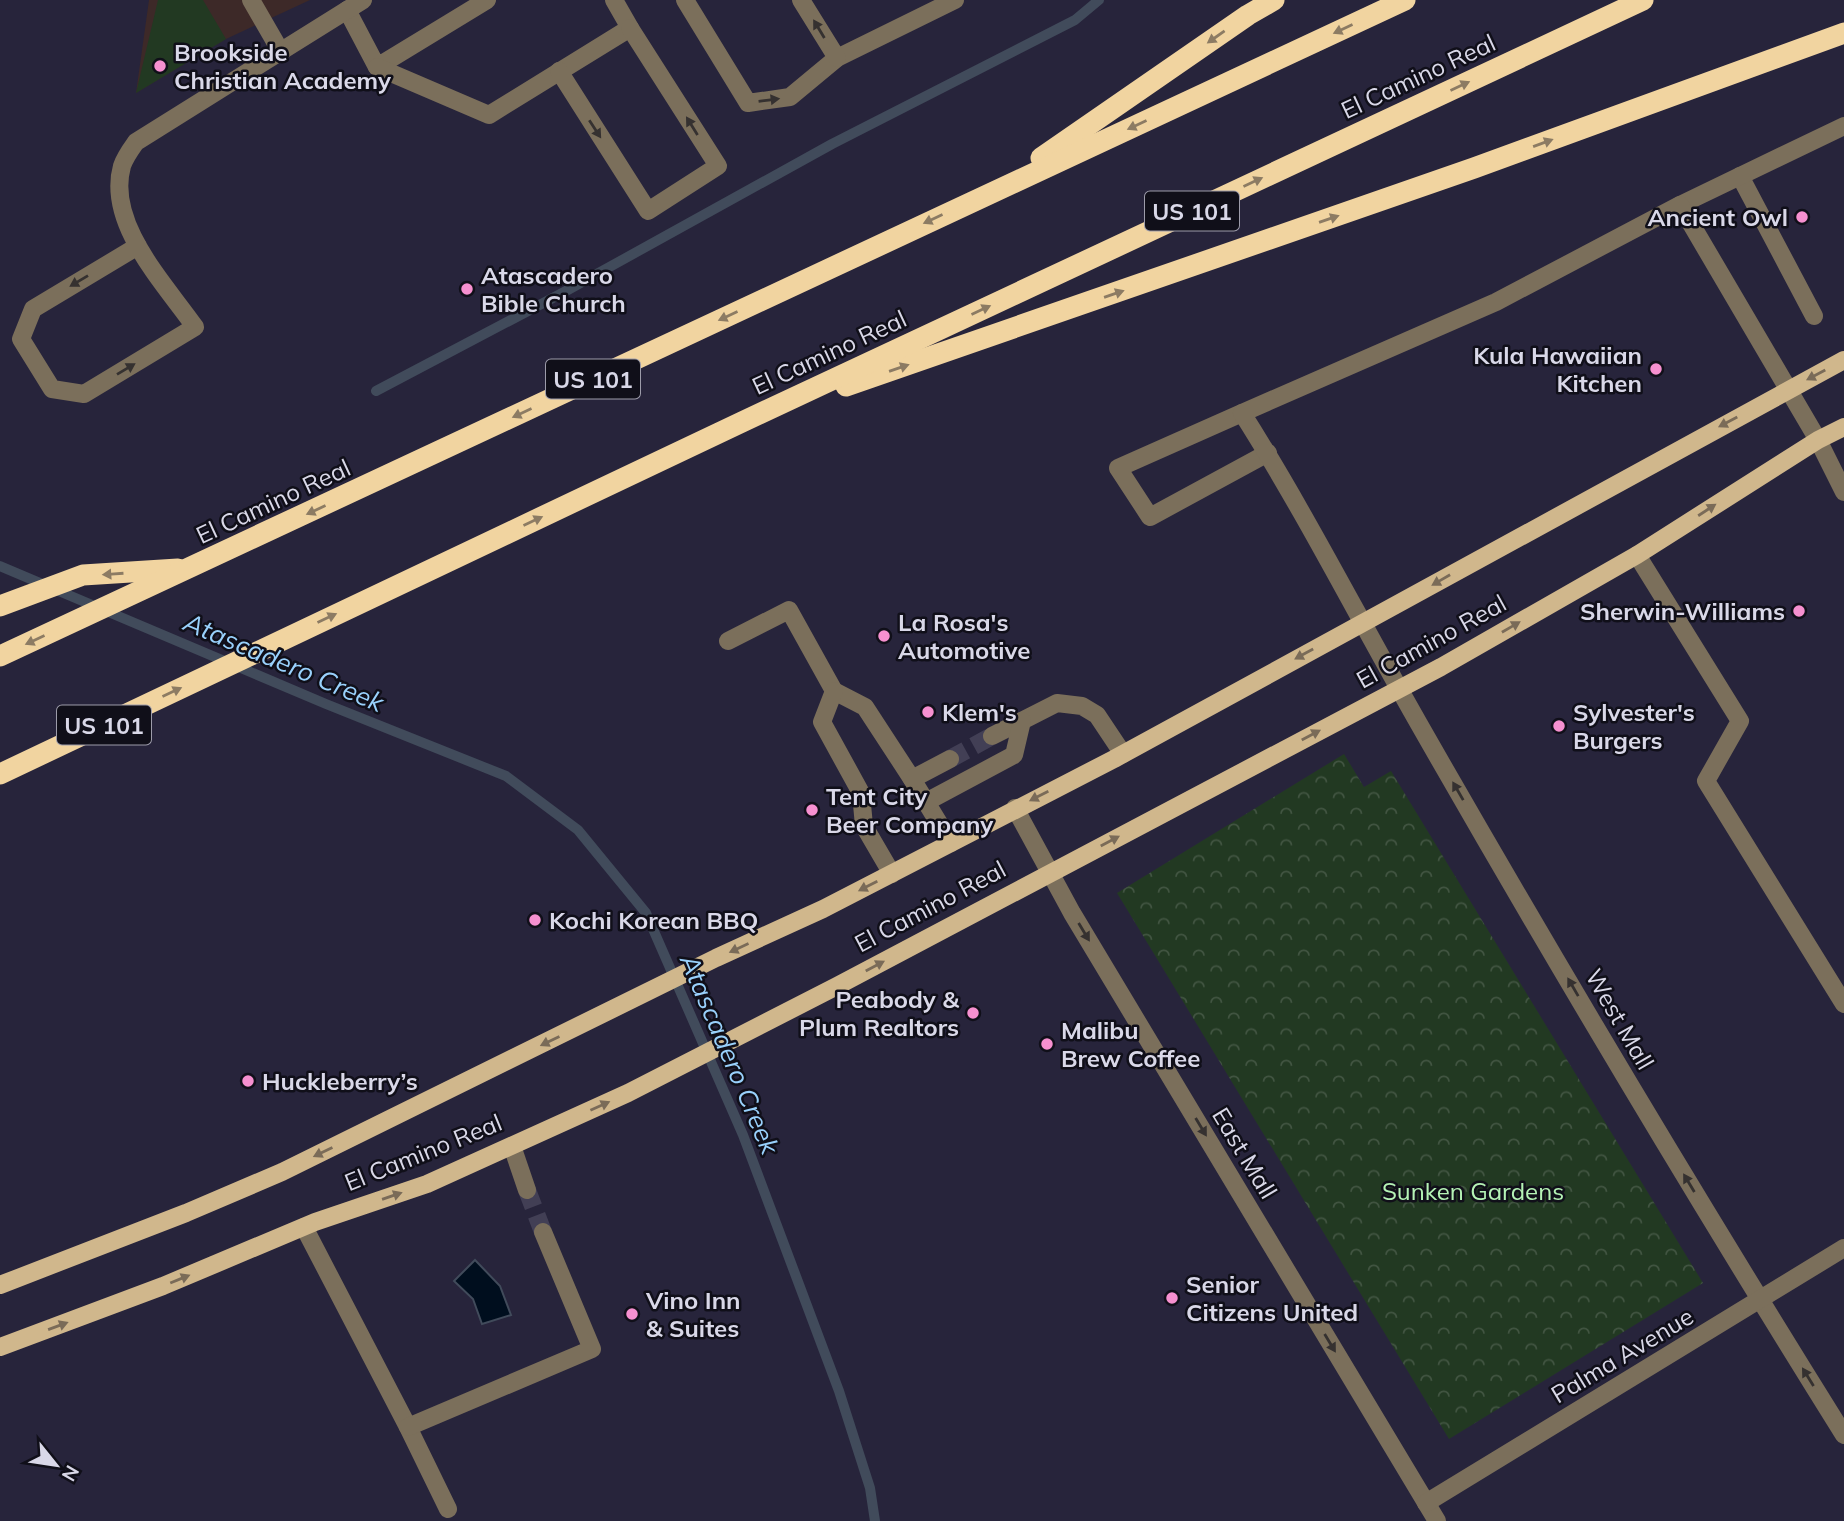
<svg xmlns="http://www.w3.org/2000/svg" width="1844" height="1521" font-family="Mulish,sans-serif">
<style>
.education{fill:#3d2928}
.grass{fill:#223922}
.park{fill:url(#park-crowns)}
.water{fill:#000e1e;stroke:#414b5b;stroke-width:2}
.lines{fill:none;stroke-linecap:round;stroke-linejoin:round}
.stream{stroke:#414b5b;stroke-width:10}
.minor-tunnel{stroke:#423f55;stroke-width:18;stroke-dasharray:18 9;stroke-linecap:butt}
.minor{stroke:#7b6f5b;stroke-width:18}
.major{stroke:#d0b78c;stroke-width:18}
.highway{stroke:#f1d4a0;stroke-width:21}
.oneway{fill:#353130}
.oneway2{fill:#8c7b63}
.oneway3{fill:#7a6b58}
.poi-dot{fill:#f690d0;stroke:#100f19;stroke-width:2.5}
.labels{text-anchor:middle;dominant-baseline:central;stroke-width:5;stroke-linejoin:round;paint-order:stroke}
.shield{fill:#100f19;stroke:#9d9caa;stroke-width:2}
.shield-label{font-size:23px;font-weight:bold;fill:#d9d8e8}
.poi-label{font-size:24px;font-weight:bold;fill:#d9d8e8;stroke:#100f19;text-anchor:start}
.street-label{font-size:24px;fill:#d9d8e8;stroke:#100f19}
.park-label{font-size:24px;fill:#b5f3b5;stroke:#100f19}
.water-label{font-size:26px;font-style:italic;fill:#99d1fc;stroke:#100f19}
</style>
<defs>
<pattern id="park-crowns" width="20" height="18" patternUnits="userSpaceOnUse" patternTransform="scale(1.75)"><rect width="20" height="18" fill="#223922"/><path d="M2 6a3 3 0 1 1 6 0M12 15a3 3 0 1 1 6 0" fill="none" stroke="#425542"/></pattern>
</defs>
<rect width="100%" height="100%" fill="#27243b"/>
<path class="education" d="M149,0H310L226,39L136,93Z"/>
<path class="grass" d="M158,0H203L226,39L136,93Z"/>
<path class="park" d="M1344,754L1364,787L1391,771L1703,1283L1449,1439L1117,893Z"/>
<path class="water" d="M475,1260L500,1286L511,1315L482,1324L473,1299L454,1281Z"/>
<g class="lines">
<g class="stream">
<path d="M376,391L566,291L832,144L1075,20L1099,0"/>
<path d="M0,566L326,704L506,776L578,830L646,913L743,1135L839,1391L870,1488L875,1521"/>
</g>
<g class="minor-tunnel">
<path d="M950,759L992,736"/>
<path d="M527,1190L543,1232"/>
</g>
<g class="minor">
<path d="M251,0L281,52"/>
<path d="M685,0L748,103L790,97L837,58L955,0"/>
<path d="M801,0L837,58"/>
<path d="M347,10L377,67L487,0"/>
<path d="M377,67L489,115L630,28L614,0"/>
<path d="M559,71L648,211L718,166L630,28"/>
<path d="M1740,176L1814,316"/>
<path d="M1680,205L1844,126"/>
<path d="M138,246L33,309L21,339L52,389L84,394L195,327C164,283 106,223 122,166C125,157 131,149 136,142L363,0"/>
<path d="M1242,413L1118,468L1150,517L1268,453"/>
<path d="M1844,492L1818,440L1680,205L1496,302L1242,413C1306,514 1360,621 1419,724C1556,964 1698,1201 1844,1435"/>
<path d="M1637,555L1740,721L1706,781L1844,1004"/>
<path d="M728,641L789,610L834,691L865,707L912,779L951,843"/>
<path d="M834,691L822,722L861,793L864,826L892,874"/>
<path d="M992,736L1057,703L1082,706L1097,715L1123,754"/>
<path d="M912,779L950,759"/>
<path d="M926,802L1014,755L1022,721"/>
<path d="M1015,808L1072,913L1437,1521"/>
<path d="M512,1146L527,1190"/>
<path d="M304,1227L408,1427L448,1509"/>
<path d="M408,1427L592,1349L543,1232"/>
<path d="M1426,1503L1844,1248"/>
</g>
<g class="major">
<path d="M0,1285L186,1213L282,1172L716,958L823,909L1114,759L1844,360"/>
<path d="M0,1347L163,1286L315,1222L427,1184L628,1093L837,986L1441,667L1637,555L1818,440L1844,427"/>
</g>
<g class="highway">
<path d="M1041,158L1248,15L1274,0"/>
<path d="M846,386L1474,168L1844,33"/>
<path d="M0,606L83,575L178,569"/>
<path d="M0,656L1405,0"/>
<path d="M0,774L742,422L1643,0"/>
</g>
</g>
<defs><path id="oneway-solid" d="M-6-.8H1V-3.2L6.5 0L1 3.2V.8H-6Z" transform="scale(1.75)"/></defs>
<g class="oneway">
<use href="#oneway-solid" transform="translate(819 29) rotate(-121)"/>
<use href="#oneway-solid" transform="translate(769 100) rotate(-7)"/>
<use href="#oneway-solid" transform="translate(692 126) rotate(-122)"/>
<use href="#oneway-solid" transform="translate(595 129) rotate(57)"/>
<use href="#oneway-solid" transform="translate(79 281) rotate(149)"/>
<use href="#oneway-solid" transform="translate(126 369) rotate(-31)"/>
<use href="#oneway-solid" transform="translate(1458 791) rotate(-120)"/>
<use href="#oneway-solid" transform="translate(1084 932) rotate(59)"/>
<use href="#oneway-solid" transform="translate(1573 987) rotate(-120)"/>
<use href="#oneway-solid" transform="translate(1201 1127) rotate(59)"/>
<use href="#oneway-solid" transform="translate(1689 1183) rotate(-121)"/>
<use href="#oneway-solid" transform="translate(1330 1343) rotate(59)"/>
<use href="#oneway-solid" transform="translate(1808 1377) rotate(-122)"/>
</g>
<g class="oneway2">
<use href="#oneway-solid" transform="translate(1343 29) rotate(155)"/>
<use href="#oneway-solid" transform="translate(1216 37) rotate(145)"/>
<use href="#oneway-solid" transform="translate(1460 86) rotate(-25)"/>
<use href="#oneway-solid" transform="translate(1137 125) rotate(155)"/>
<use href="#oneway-solid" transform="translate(1543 143) rotate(-20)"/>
<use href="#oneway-solid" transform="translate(1253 182) rotate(-25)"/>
<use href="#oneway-solid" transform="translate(933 219) rotate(155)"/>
<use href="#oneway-solid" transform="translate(1329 219) rotate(-19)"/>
<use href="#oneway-solid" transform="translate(1114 294) rotate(-19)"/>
<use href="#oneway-solid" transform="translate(981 310) rotate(-25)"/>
<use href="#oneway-solid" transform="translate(728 316) rotate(155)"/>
<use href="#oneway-solid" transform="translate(899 368) rotate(-19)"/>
<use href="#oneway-solid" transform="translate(522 413) rotate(155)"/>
<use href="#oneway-solid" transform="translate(316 510) rotate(155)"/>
<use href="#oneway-solid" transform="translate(533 521) rotate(-25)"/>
<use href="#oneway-solid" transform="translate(113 574) rotate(176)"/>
<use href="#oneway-solid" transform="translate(327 618) rotate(-25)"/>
<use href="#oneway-solid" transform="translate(35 640) rotate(155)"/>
<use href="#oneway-solid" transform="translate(172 692) rotate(-25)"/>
</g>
<g class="oneway3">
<use href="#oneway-solid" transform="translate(1816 375) rotate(152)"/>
<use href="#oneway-solid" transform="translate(1728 422) rotate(152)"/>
<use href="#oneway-solid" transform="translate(1707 510) rotate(-33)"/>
<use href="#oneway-solid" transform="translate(1441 580) rotate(150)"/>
<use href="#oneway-solid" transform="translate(1511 627) rotate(-30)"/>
<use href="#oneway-solid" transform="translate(1304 654) rotate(151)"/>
<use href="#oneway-solid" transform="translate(1311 735) rotate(-28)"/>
<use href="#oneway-solid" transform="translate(1039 796) rotate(153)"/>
<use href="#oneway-solid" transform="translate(1110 841) rotate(-28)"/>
<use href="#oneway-solid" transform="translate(868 886) rotate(153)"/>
<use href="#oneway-solid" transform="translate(739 948) rotate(155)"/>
<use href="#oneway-solid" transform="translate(875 966) rotate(-28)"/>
<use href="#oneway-solid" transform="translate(550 1041) rotate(154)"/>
<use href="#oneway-solid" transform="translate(600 1106) rotate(-24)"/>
<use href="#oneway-solid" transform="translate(323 1152) rotate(154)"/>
<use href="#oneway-solid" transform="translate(392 1196) rotate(-19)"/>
<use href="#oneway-solid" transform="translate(180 1279) rotate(-22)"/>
<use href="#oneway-solid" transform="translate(58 1326) rotate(-20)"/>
</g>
<g class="poi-dot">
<circle cx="160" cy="66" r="7"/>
<circle cx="1802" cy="217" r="7"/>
<circle cx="467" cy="289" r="7"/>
<circle cx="1656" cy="369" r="7"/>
<circle cx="1799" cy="611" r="7"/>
<circle cx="884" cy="636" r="7"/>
<circle cx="928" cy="712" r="7"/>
<circle cx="1559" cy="726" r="7"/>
<circle cx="812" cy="810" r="7"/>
<circle cx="535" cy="920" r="7"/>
<circle cx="973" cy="1013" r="7"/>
<circle cx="1047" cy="1044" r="7"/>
<circle cx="248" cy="1081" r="7"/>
<circle cx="1172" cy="1298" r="7"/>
<circle cx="632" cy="1314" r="7"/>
</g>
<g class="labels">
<g class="shield">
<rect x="1145" y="191.5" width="94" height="39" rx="5"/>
<rect x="546" y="359.5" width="94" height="39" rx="5"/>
<rect x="57" y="705.5" width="94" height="39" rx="5"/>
</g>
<g class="shield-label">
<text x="1192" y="211">US 101</text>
<text x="593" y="379">US 101</text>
<text x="104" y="725">US 101</text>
</g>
<g class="poi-label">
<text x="174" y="52">Brookside<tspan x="174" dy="28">Christian Academy</tspan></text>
<text x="1788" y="217" text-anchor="end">Ancient Owl</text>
<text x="481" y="275">Atascadero<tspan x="481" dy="28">Bible Church</tspan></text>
<text x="1642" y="355" text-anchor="end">Kula Hawaiian<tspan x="1642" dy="28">Kitchen</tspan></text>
<text x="1785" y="611" text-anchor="end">Sherwin-Williams</text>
<text x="898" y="622">La Rosa's<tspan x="898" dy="28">Automotive</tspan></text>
<text x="942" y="712">Klem's</text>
<text x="1573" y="712">Sylvester's<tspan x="1573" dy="28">Burgers</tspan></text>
<text x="826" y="796">Tent City<tspan x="826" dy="28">Beer Company</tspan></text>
<text x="549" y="920">Kochi Korean BBQ</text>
<text x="959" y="999" text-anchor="end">Peabody &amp;<tspan x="959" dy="28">Plum Realtors</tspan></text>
<text x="1061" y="1030">Malibu<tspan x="1061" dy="28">Brew Coffee</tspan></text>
<text x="262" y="1081">Huckleberry’s</text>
<text x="1186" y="1284">Senior<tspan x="1186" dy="28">Citizens United</tspan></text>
<text x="646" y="1300">Vino Inn<tspan x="646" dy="28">&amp; Suites</tspan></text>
</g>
<g class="street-label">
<text transform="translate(1418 76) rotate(-25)">El Camino Real</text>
<text transform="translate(829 352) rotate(-25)">El Camino Real</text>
<text transform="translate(273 501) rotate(-25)">El Camino Real</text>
<text transform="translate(1431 641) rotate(-29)">El Camino Real</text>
<text transform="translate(930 906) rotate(-28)">El Camino Real</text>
<text transform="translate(1620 1019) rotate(60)">West Mall</text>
<text transform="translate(423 1152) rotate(-22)">El Camino Real</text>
<text transform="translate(1245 1153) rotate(59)">East Mall</text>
<text transform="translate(1622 1355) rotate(-31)">Palma Avenue</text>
</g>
<g class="park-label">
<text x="1473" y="1191">Sunken Gardens</text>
</g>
<g class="water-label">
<text transform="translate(284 662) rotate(23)">Atascadero Creek</text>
<text transform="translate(730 1054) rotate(67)">Atascadero Creek</text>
</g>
</g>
<g transform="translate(56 1465) rotate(120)" stroke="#100f19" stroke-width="5" paint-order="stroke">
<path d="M0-5L12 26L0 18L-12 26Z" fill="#d9d8e8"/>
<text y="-10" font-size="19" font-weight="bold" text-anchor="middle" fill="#d9d8e8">N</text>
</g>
</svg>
